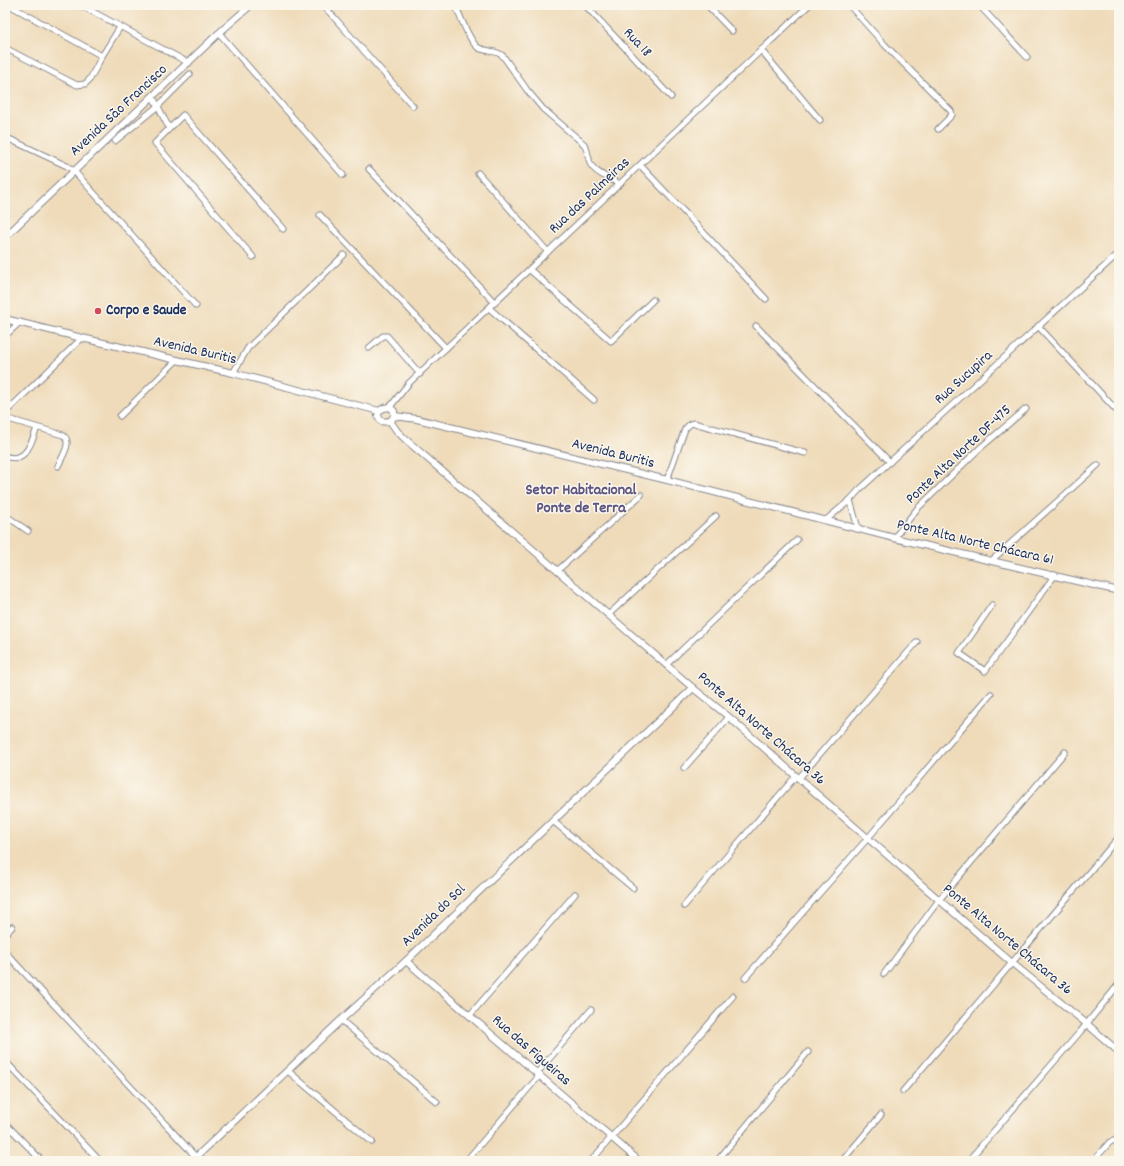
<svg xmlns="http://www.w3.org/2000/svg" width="1124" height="1166" font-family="Dekko,sans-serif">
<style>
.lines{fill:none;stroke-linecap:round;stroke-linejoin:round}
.minor-casing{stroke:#85858c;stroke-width:7}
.tertiary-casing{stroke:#85858c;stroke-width:8}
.minor{stroke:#fff;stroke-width:5}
.tertiary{stroke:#fff;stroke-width:6}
.poi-dot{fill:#d1495b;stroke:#fbf7ec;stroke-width:1.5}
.labels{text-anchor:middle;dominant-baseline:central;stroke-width:3;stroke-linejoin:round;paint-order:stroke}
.street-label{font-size:15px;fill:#1b2f5e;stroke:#fbf7ec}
.poi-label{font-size:15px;font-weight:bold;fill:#1b2f5e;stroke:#fbf7ec;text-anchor:start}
.neighbourhood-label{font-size:16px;font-weight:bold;fill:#5c5583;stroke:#fbf7ec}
</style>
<rect width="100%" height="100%" fill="#fbf7ec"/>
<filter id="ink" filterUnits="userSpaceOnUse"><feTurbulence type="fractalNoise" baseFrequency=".025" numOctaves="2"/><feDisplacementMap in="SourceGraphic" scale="8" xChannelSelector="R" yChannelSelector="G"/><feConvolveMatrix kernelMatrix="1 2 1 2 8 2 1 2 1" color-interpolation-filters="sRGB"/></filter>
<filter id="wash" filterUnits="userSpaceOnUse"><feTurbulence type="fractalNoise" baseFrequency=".012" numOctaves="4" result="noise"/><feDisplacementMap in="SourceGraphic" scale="16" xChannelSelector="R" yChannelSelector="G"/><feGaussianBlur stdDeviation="0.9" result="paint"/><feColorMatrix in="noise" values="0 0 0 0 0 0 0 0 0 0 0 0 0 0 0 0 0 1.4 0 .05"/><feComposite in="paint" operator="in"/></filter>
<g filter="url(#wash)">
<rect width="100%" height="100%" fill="#efdbba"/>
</g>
<g filter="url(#ink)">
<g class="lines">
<defs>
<g id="minor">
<path d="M9,5L102,56"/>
<path d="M80,5L189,63"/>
<path d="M323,5L413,106"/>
<path d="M455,5C460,15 470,44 479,48C487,52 497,50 503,56L527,90L543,109L584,144C588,150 588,157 590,163C594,173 611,179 620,184"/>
<path d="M585,5L671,97"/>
<path d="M707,5L732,31"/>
<path d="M849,5L885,45L951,111L952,115L938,129"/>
<path d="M979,5L1027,57"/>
<path d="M219,33L343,175"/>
<path d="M5,48L77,85L85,84L90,79L102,56L120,27"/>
<path d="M761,50L820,120"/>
<path d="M153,97L169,128"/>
<path d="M5,137L67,166L74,171L196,306"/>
<path d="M115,141L158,106L190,74"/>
<path d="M640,165L766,299"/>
<path d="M369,169L495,303"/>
<path d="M478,173L548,252"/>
<path d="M320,215L446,348"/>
<path d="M253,257L155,143L183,115L283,229"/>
<path d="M530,270L611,341L653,300"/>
<path d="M489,308L594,400"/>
<path d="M756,326L890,462"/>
<path d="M1038,326L1119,413"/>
<path d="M5,336L20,322"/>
<path d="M369,348L383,336H387L420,374"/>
<path d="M233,373L248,348L253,343L344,255"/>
<path d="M390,407L409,383L809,5"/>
<path d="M5,413L82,338"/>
<path d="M120,416L177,360"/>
<path d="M5,418L63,435C73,442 62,457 58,466"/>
<path d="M5,456C26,464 31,443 37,428"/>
<path d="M667,480L685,429L690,424L694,423L805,453"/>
<path d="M850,500L858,528"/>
<path d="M5,515L28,531"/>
<path d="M826,520L850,500L859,490L1119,253"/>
<path d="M894,538L917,509L979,449L1026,409"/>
<path d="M992,560L1098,465"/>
<path d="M557,571L641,495"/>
<path d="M992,605L959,653L985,671L1055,575"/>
<path d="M608,615L716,516"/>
<path d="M666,665L797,540"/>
<path d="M684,768L729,717"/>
<path d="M799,778L917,642"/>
<path d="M553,821L633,888"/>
<path d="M684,906L796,776"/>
<path d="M5,934L12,927"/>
<path d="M5,952L196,1157"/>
<path d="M884,974L939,900L1065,752"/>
<path d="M745,978L868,838L991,694"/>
<path d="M470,1015L575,894"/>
<path d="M341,1020L437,1102"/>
<path d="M5,1061L100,1161"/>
<path d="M288,1071L372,1142"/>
<path d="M537,1073L591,1010"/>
<path d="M903,1091L1119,837"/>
<path d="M5,1123L42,1161"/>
<path d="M466,1161L540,1075"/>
<path d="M591,1161L733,996"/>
<path d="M717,1161L808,1052"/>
<path d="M842,1161L881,1115"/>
<path d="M968,1161L1080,1032L1119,984"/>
<path d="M1093,1161L1110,1142L1119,1139"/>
</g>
<g id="tertiary">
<path d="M5,237L219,33L251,5"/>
<path d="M5,319L82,338L233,373L379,411"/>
<path d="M390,407L394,411C395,420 389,423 381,421L378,416L379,411L384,408Z"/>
<path d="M395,416L417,419L667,480L894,538L1119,591"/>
<path d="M390,421L397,431L405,439L693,688L729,717L796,776L1012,963L1087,1024L1119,1052"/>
<path d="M406,961L639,1161"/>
<path d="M192,1161L341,1020L406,961L553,821L693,688"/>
</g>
</defs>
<use href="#minor" class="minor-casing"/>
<use href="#tertiary" class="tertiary-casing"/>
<use href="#minor" class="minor"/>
<use href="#tertiary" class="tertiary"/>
</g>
</g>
<circle class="poi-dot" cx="98" cy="311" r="4"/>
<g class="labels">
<g class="street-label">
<text transform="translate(637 43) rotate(47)">Rua 18</text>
<text transform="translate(119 111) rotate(-43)">Avenida São Francisco</text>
<text transform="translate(590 196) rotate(-43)">Rua das Palmeiras</text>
<text transform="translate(195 351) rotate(13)">Avenida Buritis</text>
<text transform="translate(964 378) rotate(-42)">Rua Sucupira</text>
<text transform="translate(613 454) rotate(14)">Avenida Buritis</text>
<text transform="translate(959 455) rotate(-43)">Ponte Alta Norte DF-475</text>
<text transform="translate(975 543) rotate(13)">Ponte Alta Norte Chácara 61</text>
<text transform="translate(761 729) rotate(41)">Ponte Alta Norte Chácara 36</text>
<text transform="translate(434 916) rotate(-44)">Avenida do Sol</text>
<text transform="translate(1007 940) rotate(40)">Ponte Alta Norte Chácara 36</text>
<text transform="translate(531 1051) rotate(41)">Rua das Figueiras</text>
</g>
<g class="poi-label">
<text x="106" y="311">Corpo e Saude</text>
</g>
<g class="neighbourhood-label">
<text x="581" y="490">Setor Habitacional<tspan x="581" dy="18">Ponte de Terra</tspan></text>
</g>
</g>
<rect width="1124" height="1166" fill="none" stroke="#fbf7ec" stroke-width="20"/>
</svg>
